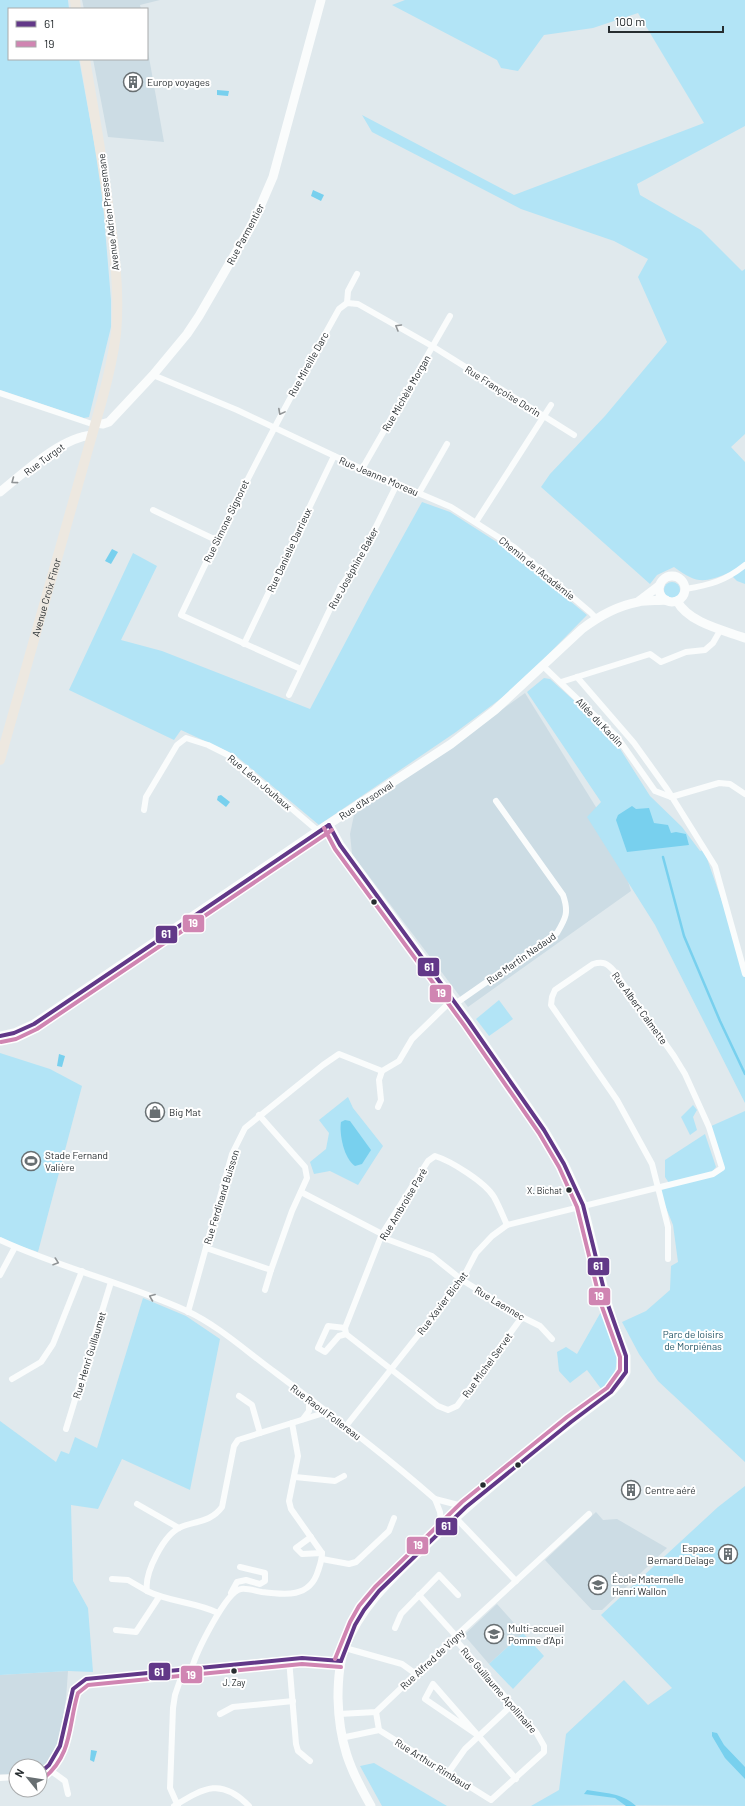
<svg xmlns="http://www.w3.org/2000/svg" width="745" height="1806" font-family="Barlow,sans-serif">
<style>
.built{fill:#ccdce4}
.green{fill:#b2e4f6}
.water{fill:#78d0ee}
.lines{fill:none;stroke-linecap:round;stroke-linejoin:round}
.stream{stroke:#78d0ee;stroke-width:2.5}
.street{stroke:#fafcfc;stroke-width:6}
.secondary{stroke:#fafcfc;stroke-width:9}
.primary{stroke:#ede8e0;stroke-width:10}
.bus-1-casing{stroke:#fff;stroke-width:7}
.bus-2-casing{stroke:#fff;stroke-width:7}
.bus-1{stroke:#623888;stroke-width:4}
.bus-2{stroke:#d085b2;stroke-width:4}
.oneway{stroke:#909496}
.bus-dot{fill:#272d30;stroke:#fff;stroke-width:1.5}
.labels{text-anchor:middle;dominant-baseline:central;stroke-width:4;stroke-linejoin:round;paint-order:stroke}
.bus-label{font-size:9px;fill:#272d30;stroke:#fff;text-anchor:end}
.poi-label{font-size:10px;fill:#272d30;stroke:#fff;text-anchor:start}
.street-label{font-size:10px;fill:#272d30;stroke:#fff}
.park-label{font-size:10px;fill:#235566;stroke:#fff}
.line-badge{stroke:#fff;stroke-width:1.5}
.badge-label{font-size:11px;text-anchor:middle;font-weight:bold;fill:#fff}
</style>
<rect width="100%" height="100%" fill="#e0e9ed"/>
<g class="built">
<path d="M82,0H160L140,5L141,9H84Z"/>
<path d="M147,46L164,142L108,137L93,59H147Z"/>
<path d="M525,693L614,836L631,891L468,1007L352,854L350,834L354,815Z"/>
<path d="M596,1512L603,1520L617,1519L667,1548L602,1610H592L545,1560Z"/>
<path d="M497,1604L523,1633L489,1664L464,1635Z"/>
<path d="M68,1671L66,1699L59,1739L47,1764L40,1768V1766H16V1774H0V1675Z"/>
</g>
<g class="green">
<path d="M0,0H68L69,9H9V59H79L101,180L111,300V327L89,417L84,418L0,390Z"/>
<path d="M405,0H745V126L637,184L640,195L701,230L742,271L745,269V434L731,447L745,462V584L737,581L729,573C703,583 697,584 674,567L657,575L650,584L541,487L550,474L605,416L667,342L638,277L648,259L614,241L521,209L372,132L362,115L514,195L704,123L638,13L593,28L544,35L518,71L501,68L497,60L392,5Z"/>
<path d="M422,502L450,512L503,546L587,615L515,688L456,732L319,825L235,755L181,730L174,740L69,690L133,553L157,566L121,640L162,651L310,709L371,594Z"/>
<circle cx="672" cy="590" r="8"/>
<path d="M544,678L550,679L589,714L617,744L650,796L682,827L700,851L704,850L745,967V1103L655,925L587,817L601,802L527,692Z"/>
<path d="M499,1000L513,1019L489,1036L476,1019Z"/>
<path d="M0,1053L50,1069L82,1086L38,1252L14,1244L0,1237Z"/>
<path d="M348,1097L353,1108L383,1146L358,1185L330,1171L314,1174L310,1162L326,1149L329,1133L319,1120Z"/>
<path d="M693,1105L697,1110L693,1117L697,1130L690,1135L681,1117Z"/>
<path d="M745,1111V1462L658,1381L639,1354L622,1322L646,1311L670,1290L671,1266L678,1262L673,1225L658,1188L722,1168L709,1127Z"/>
<path d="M705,1134L716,1167L711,1173L669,1183L665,1177V1160Z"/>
<path d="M143,1298L186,1316L220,1339L190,1490L122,1459L98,1509L71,1505L73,1581L88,1608L93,1672L68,1671L0,1675V1421L56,1462L61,1451L69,1454L75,1437L97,1448Z"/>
<path d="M602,1310L618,1358L614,1375L602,1390L587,1370L570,1383L559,1371L557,1352L566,1347L577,1354Z"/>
<path d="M745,1486V1806L599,1805L531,1806L559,1790L566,1734L624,1680L648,1705L672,1688L601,1615L718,1507Z"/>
<path d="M523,1633L544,1656L513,1689L489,1664Z"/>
<path d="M374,1763L447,1806H382L360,1766Z"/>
</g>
<g class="water">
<path d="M217,90L229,91L228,96L217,95Z"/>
<path d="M313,190L324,195L321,201L311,196Z"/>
<path d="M112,549L118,552L111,564L105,561Z"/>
<path d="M221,795L230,802L226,807L217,800L218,796Z"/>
<path d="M632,806L636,809L649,808L654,823L668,825L671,833L676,832L686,834L689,845L627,852L616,820L618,815Z"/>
<path d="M59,1054L65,1056L62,1067L57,1066Z"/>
<path d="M345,1120L350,1121L371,1150L362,1164L355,1166C344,1159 339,1134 341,1122Z"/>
<path d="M712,1732L717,1733L724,1745L745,1767V1779L725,1758L712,1736Z"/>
<path d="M91,1750L97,1751L94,1762L90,1760Z"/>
<path d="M587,1790C604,1793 623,1793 636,1806H626L615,1798L584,1794Z"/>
</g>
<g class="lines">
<path class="stream" d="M663,857L684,936L720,1021L745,1074"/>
<g class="street">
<path d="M347,303L348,291L357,274"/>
<path d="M153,375L237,410L362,469L451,507L514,547L590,612L596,618"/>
<path d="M0,393L95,425"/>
<path d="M362,469L450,316"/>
<path d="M419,493L447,444"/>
<path d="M153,510L216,540"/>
<path d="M476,522L551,405"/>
<path d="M685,589C710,585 725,581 745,565"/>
<path d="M244,644L334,456"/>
<path d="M543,666L617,737L655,791L671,797"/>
<path d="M301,669L181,615C230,511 283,409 339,309L347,303L358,304L432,346L574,435"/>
<path d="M577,677L634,743L667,789L715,866L745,974"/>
<path d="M561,682L650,654L661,662L686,652L705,650L713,643L721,629"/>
<path d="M289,695L341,586L360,559L397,484"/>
<path d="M671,797L719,783L730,784L745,794"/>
<path d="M144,810L146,797L177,745L186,738L208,745L230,756L318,831"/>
<path d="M455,1004L557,933C566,918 569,912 563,895L496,801"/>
<path d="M378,1107L381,1100L379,1080L382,1071"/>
<path d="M301,1192L382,1234"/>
<path d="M507,1225C503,1216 499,1206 494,1197C485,1182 451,1161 435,1156L428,1161L382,1234L345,1328L346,1334L438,1406L448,1410L457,1406L522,1317"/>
<path d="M381,1237L432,1256L462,1280L522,1317L540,1326L552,1339"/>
<path d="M0,1240C60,1268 126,1283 187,1311C219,1326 247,1352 276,1373C330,1414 384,1454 435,1499L440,1512L442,1529"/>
<path d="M206,1248L271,1270L292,1211L307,1178L305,1167L259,1115"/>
<path d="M0,1275L15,1247"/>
<path d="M265,1290L271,1270"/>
<path d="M188,1312L232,1154L245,1128L323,1065L339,1054L382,1071L399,1061L412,1039L452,1000"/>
<path d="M345,1328L328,1326L318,1348L325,1352L339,1336L346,1334"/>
<path d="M12,1379L41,1362L53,1344L82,1271"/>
<path d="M239,1396L252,1405L260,1433"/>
<path d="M303,1419L309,1411V1399"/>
<path d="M346,1426L462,1280L476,1253L492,1236L507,1225L713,1174L722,1168L709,1127L685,1074L674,1056L614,971C607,963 603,961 593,964L555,990L552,997L551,1005L617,1100L652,1164L668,1227V1259"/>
<path d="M66,1429L111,1282"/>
<path d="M295,1477L335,1481L344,1476"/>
<path d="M435,1499L466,1507"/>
<path d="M137,1504L179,1528"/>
<path d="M455,1517L516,1581"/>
<path d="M311,1537L296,1548L302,1554L322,1553"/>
<path d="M322,1559L349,1564L356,1562L389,1531L394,1518"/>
<path d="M112,1579L128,1580L147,1591"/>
<path d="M231,1593L237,1582L246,1580L260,1584L265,1581V1573L240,1567"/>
<path d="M419,1595L456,1636"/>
<path d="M218,1613C196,1602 169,1602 147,1591C144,1573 164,1534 181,1527C196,1521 211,1522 222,1507L234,1446L238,1440L327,1412"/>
<path d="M395,1628L401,1614L439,1575L458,1595"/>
<path d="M116,1630L136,1632L159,1597"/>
<path d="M345,1648L402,1664L416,1674"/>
<path d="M289,1659L296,1744L298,1751L310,1761"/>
<path d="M192,1668C196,1653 226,1591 241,1589C247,1588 256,1591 262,1592C285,1595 310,1598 318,1571C320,1565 322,1560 322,1553L291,1509L289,1501L298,1456L292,1423"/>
<path d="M376,1712L379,1730"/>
<path d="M220,1714L233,1707L293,1701"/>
<path d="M339,1714L376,1712L456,1636L589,1514"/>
<path d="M479,1736L425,1699L433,1684L516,1779"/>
<path d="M341,1738L379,1730L491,1800L544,1752V1746L536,1732L454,1638"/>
<path d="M47,1768L65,1781L68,1794"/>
<path d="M40,1773C69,1755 62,1716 73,1689L86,1679L289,1659L302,1658L341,1661"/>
<path d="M448,1773L465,1749L512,1705"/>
<path d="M0,1778L16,1777"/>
<path d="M174,1806C204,1788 221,1777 249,1806"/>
<path d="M178,1806L170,1788L173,1708L175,1695L184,1669"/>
</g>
<g class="secondary">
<path d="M96,423L103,424L109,422L153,375L187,334L199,316L254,221L273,177L321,0"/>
<path d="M0,492C25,472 60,438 92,435"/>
<circle cx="672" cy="589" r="13"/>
<path d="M639,601L660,585"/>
<path d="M677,601C689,623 723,630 745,638"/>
<path d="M329,825L340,845L469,1022L544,1130L564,1164L583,1205L607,1302L615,1328L626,1356V1372L620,1382L611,1392C544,1442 478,1494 418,1553C389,1581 360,1608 345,1647C339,1663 338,1682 338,1698C339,1742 349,1768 371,1806"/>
<path d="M0,1036L14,1033L34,1024L312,835L451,744L495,710L582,629C599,616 617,606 638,602C647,600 657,601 666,600"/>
</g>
<g class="primary">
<path d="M75,0L76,9"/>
<path id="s1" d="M0,760L102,400C108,378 113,357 116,334C120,291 114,246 108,204C102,155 93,107 85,59"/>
</g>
<defs>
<g id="bus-1">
<path d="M329,825L340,845L469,1022L544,1130L564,1164L583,1205L607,1302L626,1356V1372L611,1392L571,1422L466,1507L379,1591L364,1610L355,1625L341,1661"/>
<path d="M0,1036L14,1033L34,1024L329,825"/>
<path d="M40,1773L49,1765L60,1746L73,1689L86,1679L302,1658L341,1661"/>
</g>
<g id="bus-2">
<path d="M324,828L335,849L464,1025L539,1133L559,1167L577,1207L601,1304L620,1357V1370L607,1388L567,1417L462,1502L375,1587L359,1606L350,1622L335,1659"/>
<path d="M1,1042L16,1039L37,1029L332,830"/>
<path d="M44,1778C73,1754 68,1725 78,1693L88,1685L302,1664L341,1667"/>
</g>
</defs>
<use href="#bus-1" class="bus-1-casing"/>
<use href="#bus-2" class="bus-2-casing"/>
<use href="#bus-1" class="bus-1"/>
<use href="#bus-2" class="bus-2"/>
</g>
<defs><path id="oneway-chevron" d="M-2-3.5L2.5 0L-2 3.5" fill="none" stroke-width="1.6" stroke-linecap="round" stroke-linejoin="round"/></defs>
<g class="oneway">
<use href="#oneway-chevron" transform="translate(398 327) rotate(-150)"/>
<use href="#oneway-chevron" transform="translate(281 412) rotate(118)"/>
<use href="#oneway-chevron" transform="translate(14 481) rotate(143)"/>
<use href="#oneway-chevron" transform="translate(56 1262) rotate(19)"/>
<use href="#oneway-chevron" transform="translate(152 1297) rotate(-158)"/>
</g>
<defs>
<symbol id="building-ring" viewBox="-11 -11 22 22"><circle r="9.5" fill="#fff" stroke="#686f72" stroke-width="1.5"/><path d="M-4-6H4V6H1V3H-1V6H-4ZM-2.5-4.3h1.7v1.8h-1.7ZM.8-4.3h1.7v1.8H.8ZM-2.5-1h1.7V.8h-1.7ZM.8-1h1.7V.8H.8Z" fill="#686f72"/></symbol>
<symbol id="shop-ring" viewBox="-11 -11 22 22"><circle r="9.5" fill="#fff" stroke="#686f72" stroke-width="1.5"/><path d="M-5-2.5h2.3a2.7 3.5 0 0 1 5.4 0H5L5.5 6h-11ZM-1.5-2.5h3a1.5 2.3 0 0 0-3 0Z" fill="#686f72"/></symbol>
<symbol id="stadium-ring" viewBox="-11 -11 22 22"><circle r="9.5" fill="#fff" stroke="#686f72" stroke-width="1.5"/><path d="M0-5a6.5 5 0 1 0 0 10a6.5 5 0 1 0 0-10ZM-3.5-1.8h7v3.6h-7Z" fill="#686f72"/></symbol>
<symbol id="school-ring" viewBox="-11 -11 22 22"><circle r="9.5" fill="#fff" stroke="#686f72" stroke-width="1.5"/><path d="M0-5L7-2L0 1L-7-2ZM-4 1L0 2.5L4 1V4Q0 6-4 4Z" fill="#686f72"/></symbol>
</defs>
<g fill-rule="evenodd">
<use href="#building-ring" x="122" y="71" width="22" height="22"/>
<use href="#shop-ring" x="144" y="1101" width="22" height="22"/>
<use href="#stadium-ring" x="20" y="1150" width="22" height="22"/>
<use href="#building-ring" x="620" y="1479" width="22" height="22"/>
<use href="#building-ring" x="717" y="1543" width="22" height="22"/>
<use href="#school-ring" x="587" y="1574" width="22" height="22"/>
<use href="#school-ring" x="483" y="1623" width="22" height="22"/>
</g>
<g class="bus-dot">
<circle cx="374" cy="902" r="3.5"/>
<circle cx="569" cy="1190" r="3.5"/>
<circle cx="518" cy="1465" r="3.5"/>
<circle cx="483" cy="1485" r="3.5"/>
<circle cx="234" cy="1671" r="3.5"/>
</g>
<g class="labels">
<g class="bus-label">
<text x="562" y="1190">X. Bichat</text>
<text x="234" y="1682" text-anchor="middle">J. Zay</text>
</g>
<g class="poi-label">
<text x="147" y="82">Europ voyages</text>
<text x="169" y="1112">Big Mat</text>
<text x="45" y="1155">Stade Fernand<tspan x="45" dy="12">Valière</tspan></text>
<text x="645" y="1490">Centre aéré</text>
<text x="714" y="1548" text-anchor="end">Espace<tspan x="714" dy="12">Bernard Delage</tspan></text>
<text x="612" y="1579">École Maternelle<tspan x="612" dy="12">Henri Wallon</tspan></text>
<text x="508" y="1628">Multi-accueil<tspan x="508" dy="12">Pomme d’Api</tspan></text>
</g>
<g class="street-label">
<text transform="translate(108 212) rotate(-97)">Avenue Adrien Pressemane</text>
<text transform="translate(245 234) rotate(-62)">Rue Parmentier</text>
<text transform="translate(308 364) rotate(-61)">Rue Mireille Darc</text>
<text transform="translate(503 391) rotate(32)">Rue Françoise Dorin</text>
<text transform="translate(406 393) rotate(-60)">Rue Michèle Morgan</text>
<text transform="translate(44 459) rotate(-36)">Rue Turgot</text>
<text transform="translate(379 476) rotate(23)">Rue Jeanne Moreau</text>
<text transform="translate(226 521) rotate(-64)">Rue Simone Signoret</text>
<text transform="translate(289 550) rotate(-65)">Rue Danielle Darrieux</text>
<text transform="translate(353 568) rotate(-61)">Rue Joséphine Baker</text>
<text transform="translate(537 568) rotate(39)">Chemin de l’Académie</text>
<text stroke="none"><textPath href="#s1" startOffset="169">Avenue Croix Finor</textPath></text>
<text transform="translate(600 722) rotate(46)">Allée du Kaolin</text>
<text transform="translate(260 782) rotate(40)">Rue Léon Jouhaux</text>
<text transform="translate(366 800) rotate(-33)">Rue d'Arsonval</text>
<text transform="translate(521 958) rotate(-35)">Rue Martin Nadaud</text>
<text transform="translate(640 1008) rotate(54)">Rue Albert Calmette</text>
<text transform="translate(221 1197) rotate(-73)">Rue Ferdinand Buisson</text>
<text transform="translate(403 1204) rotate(-59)">Rue Ambroise Paré</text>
<text transform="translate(442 1303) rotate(-53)">Rue Xavier Bichat</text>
<text transform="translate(500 1303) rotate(31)">Rue Laennec</text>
<text transform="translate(89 1355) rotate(-73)">Rue Henri Guillaumet</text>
<text transform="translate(487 1365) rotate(-54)">Rue Michel Servet</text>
<text transform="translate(326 1412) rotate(37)">Rue Raoul Follereau</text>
<text transform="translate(432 1659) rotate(-43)">Rue Alfred de Vigny</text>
<text transform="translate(499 1690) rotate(49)">Rue Guillaume Apollinaire</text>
<text transform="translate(433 1764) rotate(32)">Rue Arthur Rimbaud</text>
</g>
<g class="park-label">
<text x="693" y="1334">Parc de loisirs<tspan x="693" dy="12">de Morpiénas</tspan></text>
</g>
</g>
<g class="line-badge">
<rect x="182" y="914" width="23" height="19" rx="4" fill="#d085b2"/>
<rect x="155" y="925" width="23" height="19" rx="4" fill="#623888"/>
<rect x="417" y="957" width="23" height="20" rx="4" fill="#623888"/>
<rect x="429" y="984" width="23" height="19" rx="4" fill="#d085b2"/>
<rect x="587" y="1257" width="23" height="19" rx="4" fill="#623888"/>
<rect x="588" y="1287" width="23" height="19" rx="4" fill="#d085b2"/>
<rect x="435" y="1517" width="23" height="19" rx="4" fill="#623888"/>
<rect x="406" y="1536" width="23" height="19" rx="4" fill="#d085b2"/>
<rect x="148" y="1662" width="23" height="19" rx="4" fill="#623888"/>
<rect x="180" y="1665" width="23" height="19" rx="4" fill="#d085b2"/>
</g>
<g class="badge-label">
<text x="193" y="927">19</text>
<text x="166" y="938">61</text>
<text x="429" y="971">61</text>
<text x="441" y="997">19</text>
<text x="598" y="1270">61</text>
<text x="599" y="1300">19</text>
<text x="446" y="1530">61</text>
<text x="418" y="1549">19</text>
<text x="159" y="1676">61</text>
<text x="191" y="1679">19</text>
</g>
<rect x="8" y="8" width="140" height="52" fill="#ffffff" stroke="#a9abac"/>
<rect x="16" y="21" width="20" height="6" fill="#623888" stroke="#a9abac"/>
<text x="44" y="28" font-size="12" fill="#272d30">61</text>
<rect x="16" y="41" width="20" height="6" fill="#d085b2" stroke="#a9abac"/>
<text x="44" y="48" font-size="12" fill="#272d30">19</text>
<g transform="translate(28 1778) rotate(300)"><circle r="19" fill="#ffffff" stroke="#a9abac"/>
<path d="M0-3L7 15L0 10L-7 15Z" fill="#686f72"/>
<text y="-6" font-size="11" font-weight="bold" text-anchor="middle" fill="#272d30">N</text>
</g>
<path d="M609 26v6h114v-6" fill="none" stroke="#272d30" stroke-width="2"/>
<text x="615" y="26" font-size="12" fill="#272d30" stroke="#ffffff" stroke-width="3" paint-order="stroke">100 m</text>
</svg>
